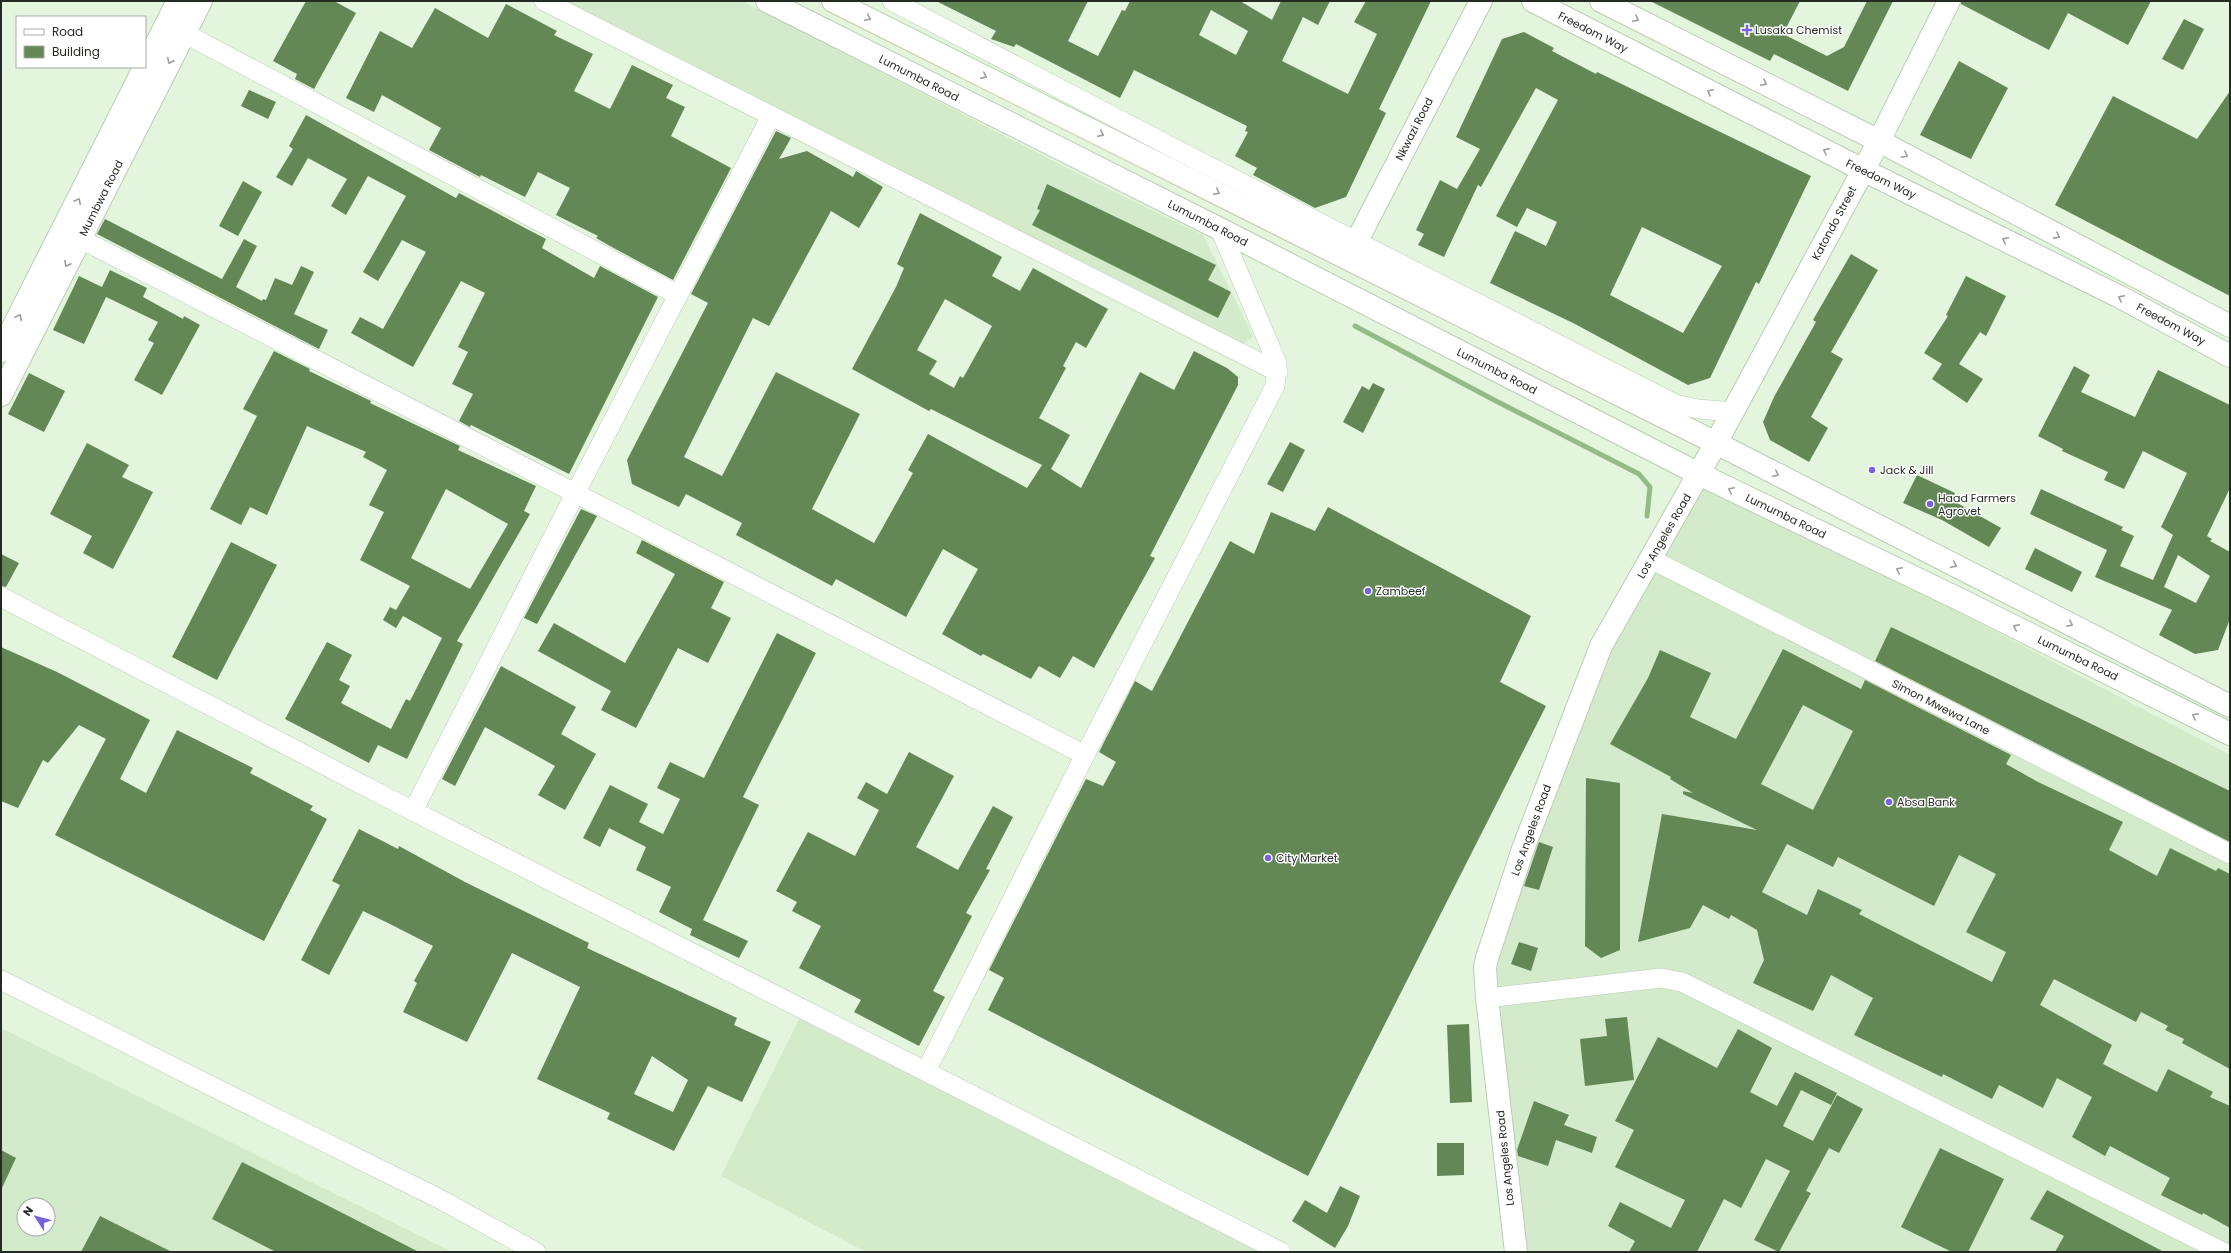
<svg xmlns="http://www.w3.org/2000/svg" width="2231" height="1253" font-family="Poppins,sans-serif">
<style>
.built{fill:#d3eacb;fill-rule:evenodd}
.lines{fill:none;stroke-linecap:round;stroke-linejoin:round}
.stream{stroke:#94bb85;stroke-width:5}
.building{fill:#638855;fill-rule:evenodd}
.minor-casing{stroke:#bbccb4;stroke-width:20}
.tertiary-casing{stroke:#bbccb4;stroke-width:24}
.secondary-casing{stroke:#bbccb4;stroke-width:24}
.primary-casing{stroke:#bbccb4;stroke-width:24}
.minor{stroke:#fff;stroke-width:19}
.tertiary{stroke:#fff;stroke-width:22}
.secondary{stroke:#fff;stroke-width:22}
.primary{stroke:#fff;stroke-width:22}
.oneway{stroke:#9ca09c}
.poi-dot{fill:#7863de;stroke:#fff;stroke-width:1.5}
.labels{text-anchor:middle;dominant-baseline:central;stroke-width:3;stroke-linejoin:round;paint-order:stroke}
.poi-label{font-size:11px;fill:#242b22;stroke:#fff;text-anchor:start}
.street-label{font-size:11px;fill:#242b22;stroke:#fff}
</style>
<rect width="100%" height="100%" fill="#e3f5dd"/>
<g class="built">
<path d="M564,1H742L1108,189L1203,235L1253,336L1239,348L791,121L756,97Z"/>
<path d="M1700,476L2230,755V1252H1517L1488,963L1598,656Z"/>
<path d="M802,1013L1259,1252H866L721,1176Z"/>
<path d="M1,1028L452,1252H1ZM24,1205H48V1229H24Z"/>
</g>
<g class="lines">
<path class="stream" d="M1355,326L1494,400L1639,474L1650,487L1647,516"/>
</g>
<g class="building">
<path d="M306,1H334L356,13L314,89L295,79L297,74L273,61Z"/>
<path d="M936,1H1088L1068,41L1098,56L1122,10L1125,11L1130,1H1240L1272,20L1281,1H1330L1318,25L1303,17L1282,61L1348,94L1377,34L1354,22L1366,1H1431L1379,109L1386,113L1346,197L1315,208L1253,175L1257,168L1235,156L1248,132L1245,131L1247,126L1134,70L1120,98L1016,44L1014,47L991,39L996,31ZM1211,10L1248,31L1236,55L1199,35Z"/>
<path d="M1650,1H1800L1783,34L1827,56L1844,47L1867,1H1893L1848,91L1774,54L1770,61Z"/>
<path d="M1961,1H2151L2128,45L2068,13L2049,50L1961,4Z"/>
<path d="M506,4L557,31L554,35L593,54L574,91L610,109L632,65L673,85L666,98L685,107L671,136L731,168L673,280L610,246L596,238L598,236L556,215L570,188L538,172L525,197L481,175L480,177L429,150L441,128L382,95L374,112L346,98L380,31L412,48L435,8L488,38Z"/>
<path d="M2184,19L2204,29L2183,70L2162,59Z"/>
<path d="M1524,32L1554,48L1552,51L1596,74L1597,72L1811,176L1759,284L1756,282L1710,378L1688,385L1575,324L1490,283L1515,231L1546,246L1557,222L1527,208L1517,227L1496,216L1558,100L1536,88L1481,187L1478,185L1444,257L1418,245L1424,234L1416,230L1440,180L1457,189L1480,149L1456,137L1502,39ZM1642,227L1722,266L1683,333L1610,295Z"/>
<path d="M1959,61L2008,88L1971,159L1920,135Z"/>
<path d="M249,90L276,102L268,119L241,106Z"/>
<path d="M2230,91V296L2055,205L2113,96L2197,139Z"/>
<path d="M306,115L456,198L459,193L546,239L542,248L594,278L600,266L658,297L569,474L471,425L470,427L459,421L473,394L452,384L468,352L458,347L485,293L461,281L413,367L351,333L360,317L383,329L426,252L402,240L378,281L363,272L406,196L368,176L346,215L331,206L347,179L308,158L292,186L276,177L293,149L289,146Z"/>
<path d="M776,131L791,138L779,159L807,151L853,177L856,171L883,187L859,228L831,211L769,326L753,318L684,457L722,476L776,372L860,414L812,509L874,543L913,473L908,470L928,434L1027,488L1042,465L931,409L929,411L852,369L896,287L904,268L897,264L920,213L1002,257L992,276L1020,291L1033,268L1108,309L1086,348L1076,342L1063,366L1066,368L1039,418L1070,435L1051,469L1081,488L1140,372L1174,390L1194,351L1227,368L1238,377V385L1150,556L1155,558L1094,668L1073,656L1060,678L1039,666L1031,679L983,654L981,656L942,634L978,569L943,549L906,617L836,579L832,586L736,535L742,523L686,494L679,507L632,484L627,460L708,303L691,294ZM945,299L992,326L963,378L960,376L954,388L929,374L937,361L917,350Z"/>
<path d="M243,181L262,192L238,236L219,226Z"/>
<path d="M1047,184L1216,265L1208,280L1231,292L1218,318L1032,225L1040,210L1037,209Z"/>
<path d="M105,219L222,279L244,239L257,246L236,287L262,301L263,299L266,300L275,278L292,285L301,266L314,272L294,314L328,330L319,349L97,234Z"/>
<path d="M1851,254L1878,270L1831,352L1843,359L1811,417L1828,428L1809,462L1770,440L1763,422L1774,397L1816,322L1813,320Z"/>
<path d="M110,270L147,288L143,297L183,319L184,316L200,325L162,395L134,380L154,343L148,340L158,322L106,297L84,344L53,330L79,276L102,287Z"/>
<path d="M1966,276L2006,296L1986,336L1980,332L1959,364L1983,379L1967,403L1932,379L1942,364L1924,353L1948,316L1946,315Z"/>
<path d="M274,351L310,369L309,371L371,401L370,403L460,446L458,450L536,486L524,511L530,514L457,641L463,644L407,759L378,745L369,763L285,719L327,642L352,655L339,680L350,686L341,703L391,729L406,699L410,701L442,638L403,616L396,628L383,620L390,607L396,610L410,586L360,560L384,512L369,505L387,470L363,457L366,452L307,426L267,515L250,507L241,525L210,509L257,416L243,409ZM446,489L508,524L470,589L411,558Z"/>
<path d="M2074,366L2090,375L2081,392L2135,417L2158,370L2230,405V488L2207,536L2212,539L2210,541L2230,552V619L2218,650L2195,654L2159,635L2172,610L2095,577L2107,550L2030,514L2041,489L2123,527L2121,530L2134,536L2120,566L2153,580L2173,535L2161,527L2187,473L2143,451L2124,489L2104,480L2108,472L2062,451L2063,449L2038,436ZM2178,555L2210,576L2196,603L2164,587Z"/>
<path d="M29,373L65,391L44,432L8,414Z"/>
<path d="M1373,383L1385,389L1363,433L1343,422L1362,386L1369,390Z"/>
<path d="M1290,442L1305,450L1283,492L1267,484Z"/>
<path d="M87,443L129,465L122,477L153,492L113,569L83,553L92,536L50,514Z"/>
<path d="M1917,475L1955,493L1952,500L2001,528L1989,547L1942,520L1903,503Z"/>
<path d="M1328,507L1531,616L1500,682L1546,706L1308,1176L988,1010L1004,978L989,970L1069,812L1086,779L1103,786L1116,762L1099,752L1135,681L1152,691L1230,541L1254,554L1271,512L1315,531Z"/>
<path d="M581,509L597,516L537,624L524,618Z"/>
<path d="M642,540L724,582L711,608L731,618L708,663L678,648L636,728L601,710L611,691L538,651L554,623L625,663L675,574L636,553Z"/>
<path d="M231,542L277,565L217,680L172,657Z"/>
<path d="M2035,548L2082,572L2072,592L2025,569Z"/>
<path d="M1,554L19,563L6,587L1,586Z"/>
<path d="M1891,627L2230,791V842L1875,661Z"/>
<path d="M777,633L816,653L743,797L759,805L703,920L748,941L739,958L690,935L692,929L659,912L671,887L636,870L646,847L609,828L600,847L583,838L610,785L648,804L639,822L663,834L680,799L657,788L670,762L704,778Z"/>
<path d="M1,647L57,672L150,720L120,779L146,793L177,730L253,768L250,773L313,806L310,810L327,819L264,941L55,835L106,739L79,725L48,763L43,760L18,808L1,801Z"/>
<path d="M1783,649L1861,689L1865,680L2011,755L2006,764L2038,782L2123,822L2109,850L2157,876L2170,848L2216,871L2218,868L2230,874V1069L2182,1043L2184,1039L2165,1030L2168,1026L2141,1012L2136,1022L2054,979L2040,1005L2112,1045L2103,1064L2157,1092L2168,1069L2213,1092L2210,1097L2230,1106V1228L2203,1213L2202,1215L2161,1195L2170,1178L2110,1146L2105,1156L2072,1137L2092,1097L2057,1078L2043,1108L1999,1085L1992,1099L1943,1074L1942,1077L1854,1035L1873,998L1831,975L1813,1011L1753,983L1764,960L1757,930L1731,915L1729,919L1703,905L1690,928L1638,942L1662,814L1757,830L1683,794V791L1693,793L1670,779L1671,777L1610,744L1648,678L1660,650L1711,673L1690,717L1736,739ZM1803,705L1853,731L1813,810L1761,784ZM1787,844L1833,867L1838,857L1934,906L1959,855L1996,874L1966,932L2006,952L1992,982L1859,914L1862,910L1818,889L1807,915L1762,892Z"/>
<path d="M501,666L576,707L561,734L596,754L565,810L538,795L555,766L485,727L455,786L442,779Z"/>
<path d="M909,752L954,776L916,847L958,870L993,806L1013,817L986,869L990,870L966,913L972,916L933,991L945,997L919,1046L854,1012L861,1000L799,968L821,926L792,911L797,902L776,891L808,832L855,856L879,810L857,798L866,782L887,794Z"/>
<path d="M1586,778L1620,783V950L1601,958L1585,946Z"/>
<path d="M359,829L398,849L399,846L465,882L589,943L587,948L737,1018L734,1025L771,1042L742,1102L708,1086L674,1151L607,1119L610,1113L537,1079L580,987L512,953L467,1042L403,1012L417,983L414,981L433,946L390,924L363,911L329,975L301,960L340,885L332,881ZM652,1056L688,1080L673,1112L634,1094Z"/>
<path d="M1539,842L1553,847L1539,890L1524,886Z"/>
<path d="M1519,942L1538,948L1531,971L1511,964Z"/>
<path d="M1627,1017L1634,1080L1585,1086L1580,1039L1607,1036L1605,1019Z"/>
<path d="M1469,1024L1472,1102L1450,1103L1447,1025Z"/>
<path d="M1738,1029L1772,1048L1750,1092L1777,1106L1795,1072L1837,1093L1831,1105L1801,1090L1783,1126L1813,1141L1837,1095L1863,1109L1839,1153L1829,1148L1806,1191L1811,1193L1779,1252L1754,1240L1790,1171L1766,1159L1741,1208L1724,1199L1697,1252H1629L1635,1241L1608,1226L1620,1202L1671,1228L1685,1200L1615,1167L1634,1130L1615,1121L1658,1037L1717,1068Z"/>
<path d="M1534,1101L1569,1115L1564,1125L1597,1137L1592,1153L1556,1140L1548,1166L1518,1156L1517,1150Z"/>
<path d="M1437,1143H1464V1175L1437,1176Z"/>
<path d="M1940,1148L2004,1179L1968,1252H1952L1901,1227Z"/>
<path d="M1,1150L16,1158L1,1190Z"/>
<path d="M242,1162L419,1252H276L212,1219Z"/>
<path d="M1340,1186L1360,1196L1348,1226L1335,1248L1292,1221L1305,1200L1327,1213Z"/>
<path d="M2047,1190L2164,1252H2055L2064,1236L2030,1219Z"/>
<path d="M100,1216L172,1252H81Z"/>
</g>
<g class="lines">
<defs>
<g id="minor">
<path d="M544,1L1278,372"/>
<path d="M892,1L1179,151L1675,404L1698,409L1733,412"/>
<path d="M184,33L678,295"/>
<path d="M67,232L1085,755"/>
<path d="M1651,559L2230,854"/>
<path d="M1,597L413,811L1281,1252"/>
<path d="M413,811L576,492L771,116"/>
<path d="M1,980L225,1093L438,1198L536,1252"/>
<path d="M1487,998L1661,978L1682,982L2223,1252"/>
<path d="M926,1071L1085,755L1275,386L1277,363L1220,229"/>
</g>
<g id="tertiary">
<path d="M1348,258L1481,1"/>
<path d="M1716,443L1879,141L1949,1"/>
</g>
<g id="secondary">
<path d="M1533,1L1863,170L2120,297L2230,356"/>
<path d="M1601,1L1879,141L2230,326"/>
<path d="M1516,1252L1487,998L1485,967L1487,958L1523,849L1601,646L1716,443"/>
</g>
<g id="primary">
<path d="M767,1L1220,229L1699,474L1959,599L2230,734"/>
<path d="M833,1L1716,443L2230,706"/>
<path d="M1,351L178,1"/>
<path d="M1,395L201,1"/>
</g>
</defs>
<use href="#minor" class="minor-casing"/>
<use href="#tertiary" class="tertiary-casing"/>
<use href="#secondary" class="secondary-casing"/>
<use href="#primary" class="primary-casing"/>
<use href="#minor" class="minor"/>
<use href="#tertiary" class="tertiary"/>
<use href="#secondary" class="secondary"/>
<use href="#primary" class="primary"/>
</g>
<defs><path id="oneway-chevron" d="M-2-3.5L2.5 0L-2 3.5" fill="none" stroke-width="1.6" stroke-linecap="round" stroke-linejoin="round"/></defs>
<g class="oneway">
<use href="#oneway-chevron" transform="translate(868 18) rotate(26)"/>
<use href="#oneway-chevron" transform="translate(1636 19) rotate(27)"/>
<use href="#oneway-chevron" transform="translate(170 61) rotate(117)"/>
<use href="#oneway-chevron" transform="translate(984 76) rotate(26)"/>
<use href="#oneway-chevron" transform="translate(1764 83) rotate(27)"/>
<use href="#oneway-chevron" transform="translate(1710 92) rotate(-153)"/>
<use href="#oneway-chevron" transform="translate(1101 134) rotate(26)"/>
<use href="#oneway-chevron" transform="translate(1826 151) rotate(-153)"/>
<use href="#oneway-chevron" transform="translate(1905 155) rotate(28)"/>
<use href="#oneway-chevron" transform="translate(1217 192) rotate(26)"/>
<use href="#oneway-chevron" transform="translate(78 201) rotate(-63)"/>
<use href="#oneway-chevron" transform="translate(2057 236) rotate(28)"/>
<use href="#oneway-chevron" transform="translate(2005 240) rotate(-154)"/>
<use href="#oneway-chevron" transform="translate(67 264) rotate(117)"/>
<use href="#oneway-chevron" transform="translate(2121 298) rotate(-153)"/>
<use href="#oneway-chevron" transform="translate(19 317) rotate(-63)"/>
<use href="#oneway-chevron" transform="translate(1776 474) rotate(27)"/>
<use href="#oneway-chevron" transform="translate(1731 490) rotate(-154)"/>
<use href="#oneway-chevron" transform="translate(1954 565) rotate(27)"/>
<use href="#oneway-chevron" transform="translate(1899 570) rotate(-154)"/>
<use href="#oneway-chevron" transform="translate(2070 624) rotate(27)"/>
<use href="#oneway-chevron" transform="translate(2016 627) rotate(-154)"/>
<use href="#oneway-chevron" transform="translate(2195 716) rotate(-154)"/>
</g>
<g class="poi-dot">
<path d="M1745 24h4v4h4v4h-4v4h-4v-4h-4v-4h4z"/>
<circle cx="1872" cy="470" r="4"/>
<circle cx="1930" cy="504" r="4"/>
<circle cx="1368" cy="591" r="4"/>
<circle cx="1889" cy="802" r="4"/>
<circle cx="1268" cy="858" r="4"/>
</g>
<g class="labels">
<g class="poi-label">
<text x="1755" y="30">Lusaka Chemist</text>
<text x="1880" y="470">Jack &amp; Jill</text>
<text x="1938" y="498">Haad Farmers<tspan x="1938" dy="13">Agrovet</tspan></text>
<text x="1376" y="591">Zambeef</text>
<text x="1897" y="802">Absa Bank</text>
<text x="1276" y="858">City Market</text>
</g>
<g class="street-label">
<text transform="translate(1593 32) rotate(27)">Freedom Way</text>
<text transform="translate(919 78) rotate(27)">Lumumba Road</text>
<text transform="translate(1414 129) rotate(-63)">Nkwazi Road</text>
<text transform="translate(1881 179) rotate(26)">Freedom Way</text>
<text transform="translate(101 198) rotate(-63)">Mumbwa Road</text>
<text transform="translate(1208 223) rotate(27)">Lumumba Road</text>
<text transform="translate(1834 223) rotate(-62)">Katondo Street</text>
<text transform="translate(2171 324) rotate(28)">Freedom Way</text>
<text transform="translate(1497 371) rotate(27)">Lumumba Road</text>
<text transform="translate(1786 516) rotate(26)">Lumumba Road</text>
<text transform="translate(1664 536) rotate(-60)">Los Angeles Road</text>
<text transform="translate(2078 658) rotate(26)">Lumumba Road</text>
<text transform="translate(1941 707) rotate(27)">Simon Mwewa Lane</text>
<text transform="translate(1531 830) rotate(-70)">Los Angeles Road</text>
<text transform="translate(1505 1158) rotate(-96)">Los Angeles Road</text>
</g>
</g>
<rect width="2231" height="1253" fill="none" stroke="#242b22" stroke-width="4"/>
<rect x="16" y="16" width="130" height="52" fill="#ffffff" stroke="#a7aaa7"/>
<rect x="24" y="29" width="20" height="6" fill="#ffffff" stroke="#a7aaa7"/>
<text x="52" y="36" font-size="12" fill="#242b22">Road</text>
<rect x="24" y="46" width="20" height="12" fill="#638855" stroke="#a7aaa7"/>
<text x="52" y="56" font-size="12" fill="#242b22">Building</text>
<g transform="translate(36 1217) rotate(306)"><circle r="19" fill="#ffffff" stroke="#a7aaa7"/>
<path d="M0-3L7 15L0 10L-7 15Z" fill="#7863de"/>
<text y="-6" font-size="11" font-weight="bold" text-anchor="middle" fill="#242b22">N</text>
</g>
</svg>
